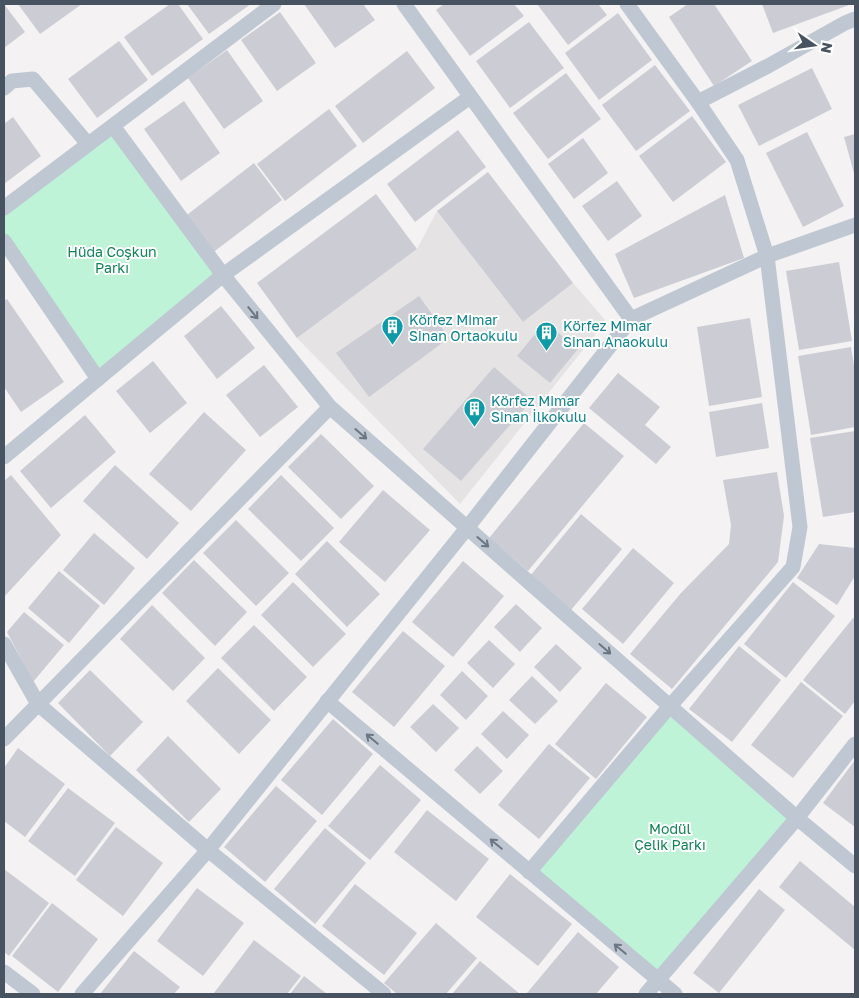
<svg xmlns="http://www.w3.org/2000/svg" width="859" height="998" font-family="'Golos Text',sans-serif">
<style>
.education{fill:#e5e3e4}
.green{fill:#bff3d8}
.building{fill:#cccdd4}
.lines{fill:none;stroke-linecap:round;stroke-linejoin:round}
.minor{stroke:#bfc8d2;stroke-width:15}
.oneway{stroke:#6c7683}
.labels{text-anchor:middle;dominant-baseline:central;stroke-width:4;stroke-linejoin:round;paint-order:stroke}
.park-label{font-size:14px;fill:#118454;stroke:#fff}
.culture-label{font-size:14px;fill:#0d838f;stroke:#fff;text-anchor:start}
</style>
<rect width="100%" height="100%" fill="#f4f2f2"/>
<path class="education" d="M437,211L523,322L573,283L606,321L460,504L297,338L417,249Z"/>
<g class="green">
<path d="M113,126L223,275L98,379L4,241V208Z"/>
<path d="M670,706L797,818L658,981L529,872Z"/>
</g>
<g class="building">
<path d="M4,4L25,32L4,48Z"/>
<path d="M18,4H82L40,34Z"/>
<path d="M170,4H178L203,39L152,76L124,37Z"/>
<path d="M187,4H251L209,34Z"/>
<path d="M304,4H363L375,20L335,48Z"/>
<path d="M444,4H514L524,16L470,56L436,10Z"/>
<path d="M537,4H598L607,15L568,45Z"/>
<path d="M688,4H714L752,61L714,86L669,17Z"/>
<path d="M762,4H848L849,5L773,33Z"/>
<path d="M280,12L316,63L277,91L241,40Z"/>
<path d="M618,13L652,60L599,100L565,53Z"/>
<path d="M529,22L564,68L510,108L476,61Z"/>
<path d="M119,41L148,80L97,118L68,79Z"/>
<path d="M227,50L263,101L224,129L188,78Z"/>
<path d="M407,51L435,88L363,143L335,106Z"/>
<path d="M655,65L690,111L636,151L602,105Z"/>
<path d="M812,68L832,109L759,146L738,105Z"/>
<path d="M566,73L601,119L548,159L513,113Z"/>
<path d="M184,101L220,153L181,181L144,129Z"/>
<path d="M329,109L357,146L285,201L257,164Z"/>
<path d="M692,116L726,162L673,202L639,156Z"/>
<path d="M13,117L41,156L4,184V124Z"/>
<path d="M458,130L486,167L415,222L387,184Z"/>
<path d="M807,132L844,206L803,227L766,153Z"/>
<path d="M855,134V177L844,137Z"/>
<path d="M583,138L608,173L574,199L548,164Z"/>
<path d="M254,163L282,200L211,254L183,218Z"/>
<path d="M488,172L573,283L523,322L437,211Z"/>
<path d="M617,181L642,216L608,241L582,206Z"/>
<path d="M376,194L417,249L297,338L257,283Z"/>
<path d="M725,195L744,258L634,298L615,254Z"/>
<path d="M839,262L852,341L799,350L786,271Z"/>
<path d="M419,296L449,338L369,397L336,353Z"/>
<path d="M7,299L64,382L21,412L4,387V301Z"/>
<path d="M221,306L255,348L217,379L184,336Z"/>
<path d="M750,318L762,397L709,406L697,327Z"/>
<path d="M545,322L578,349L550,383L517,356Z"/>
<path d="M851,347L855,372V427L811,435L798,356Z"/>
<path d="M153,361L187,403L150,433L116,391Z"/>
<path d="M264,365L298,407L260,437L226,395Z"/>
<path d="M494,367L532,400L461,481L423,449Z"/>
<path d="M618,373L660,407L645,425L671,447L656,464L589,408Z"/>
<path d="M762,403L769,448L716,457L709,412Z"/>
<path d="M204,412L246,450L191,511L149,474Z"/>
<path d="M85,415L116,452L51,508L20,471Z"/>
<path d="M584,423L624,456L528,571L489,538Z"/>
<path d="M855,431V512L823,517L810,438Z"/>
<path d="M321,434L374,486L341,519L288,467Z"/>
<path d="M115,465L179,523L147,559L83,501Z"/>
<path d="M777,472L784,516L778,562L672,689L630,654L681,593L729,544L731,525L723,480Z"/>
<path d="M11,475L61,535L4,597V481Z"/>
<path d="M281,475L334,528L301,561L248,509Z"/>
<path d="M383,490L430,530L385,582L339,542Z"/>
<path d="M581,514L622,549L571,610L530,576Z"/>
<path d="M236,520L289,573L256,606L203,553Z"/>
<path d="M94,533L135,568L104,605L63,570Z"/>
<path d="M327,541L380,594L347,627L295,574Z"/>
<path d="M819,544L855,548V576L837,605L797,578Z"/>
<path d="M633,548L674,583L623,644L582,609Z"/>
<path d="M194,560L247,612L215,646L162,593Z"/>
<path d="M463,561L504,596L453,657L412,622Z"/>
<path d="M59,571L100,606L69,643L28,608Z"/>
<path d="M293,582L346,634L313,667L261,615Z"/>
<path d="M793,582L835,616L786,678L744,644Z"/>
<path d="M516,604L542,628L520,652L494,627Z"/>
<path d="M152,605L205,658L173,691L120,639Z"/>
<path d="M24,612L64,645L33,682L7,632Z"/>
<path d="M853,618L855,619V701L845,714L803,680Z"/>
<path d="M254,625L307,677L274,711L221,658Z"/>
<path d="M403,631L445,666L394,727L352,692Z"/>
<path d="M489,640L515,664L493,688L467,663Z"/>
<path d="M556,644L582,668L560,692L534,667Z"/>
<path d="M739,646L781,680L732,742L689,709Z"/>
<path d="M218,668L271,720L239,754L186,701Z"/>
<path d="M90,670L143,722L110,756L58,703Z"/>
<path d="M462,671L488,696L466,720L440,695Z"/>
<path d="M532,676L558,701L535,724L509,700Z"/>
<path d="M801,682L843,716L793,778L751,745Z"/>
<path d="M606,683L647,717L596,779L555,744Z"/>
<path d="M433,704L459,728L436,752L410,727Z"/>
<path d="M503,711L529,735L507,759L481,734Z"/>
<path d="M333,719L373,754L322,815L281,780Z"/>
<path d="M168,736L221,789L189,822L136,770Z"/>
<path d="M549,744L590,778L539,839L498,805Z"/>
<path d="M477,746L503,771L480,794L454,770Z"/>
<path d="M18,748L65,784L25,837L4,821V768Z"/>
<path d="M855,760V827L823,803Z"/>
<path d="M380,765L421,800L370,860L328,826Z"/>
<path d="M276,786L317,821L265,882L224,847Z"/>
<path d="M68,788L115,823L75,876L28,841Z"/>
<path d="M427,810L489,859L456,901L394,852Z"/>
<path d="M116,827L163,863L123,916L76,880Z"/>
<path d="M325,828L366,863L315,924L274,889Z"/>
<path d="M800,861L855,907V950L779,887Z"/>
<path d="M4,869L49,903L9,956L4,952Z"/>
<path d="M510,874L572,924L538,966L476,917Z"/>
<path d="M355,884L417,933L384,975L322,926Z"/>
<path d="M197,888L244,923L203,976L157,941Z"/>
<path d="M759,889L785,910L719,993L693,973Z"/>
<path d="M52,903L98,939L58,992L12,956Z"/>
<path d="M436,923L477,958L446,994H397L384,983Z"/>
<path d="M578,932L619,967L596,994H529L527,993Z"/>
<path d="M254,940L301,976L287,994H216L214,993Z"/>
<path d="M134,951L180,987L174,994H100Z"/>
<path d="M480,961L520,994H452Z"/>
<path d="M304,976L327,994H290Z"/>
</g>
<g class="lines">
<g class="minor">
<path d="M404,4L631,319"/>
<path d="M4,88L12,81L33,79L88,144"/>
<path d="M698,102L768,66L845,23L855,19"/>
<path d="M113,126L223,275L330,407L797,818L855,866"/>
<path d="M4,208L274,4"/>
<path d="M4,241L98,379"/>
<path d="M4,457L223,275L470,97"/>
<path d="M4,644L38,704L208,850L384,994"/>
<path d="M327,701L675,994"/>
<path d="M4,739L330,407"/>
<path d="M529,872L670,706L793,567L800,527L767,256L737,160L698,102L627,4"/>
<path d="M4,972L33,994"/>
<path d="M82,994L208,850L467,528L631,319L767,256L855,225"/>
<path d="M646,994L797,818L855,744"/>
</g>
</g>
<defs><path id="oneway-shaft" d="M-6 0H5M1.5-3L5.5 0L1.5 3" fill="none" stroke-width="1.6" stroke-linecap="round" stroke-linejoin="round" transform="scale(1.25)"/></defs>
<g class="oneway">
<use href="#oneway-shaft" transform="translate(253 313) rotate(51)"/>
<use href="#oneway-shaft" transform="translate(361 434) rotate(41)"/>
<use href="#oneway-shaft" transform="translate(483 542) rotate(41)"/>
<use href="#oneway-shaft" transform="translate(605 649) rotate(41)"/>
<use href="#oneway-shaft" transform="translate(372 739) rotate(-140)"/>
<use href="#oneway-shaft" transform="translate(496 844) rotate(-140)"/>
<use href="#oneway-shaft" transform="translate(620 949) rotate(-140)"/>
</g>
<defs>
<symbol id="building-pin" viewBox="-11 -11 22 30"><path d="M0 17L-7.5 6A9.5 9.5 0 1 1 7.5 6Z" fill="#0f9aa8" stroke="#fff"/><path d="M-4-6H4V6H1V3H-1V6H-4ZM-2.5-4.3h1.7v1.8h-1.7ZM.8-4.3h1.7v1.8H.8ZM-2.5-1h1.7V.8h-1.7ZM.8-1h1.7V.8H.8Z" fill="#fff"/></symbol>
</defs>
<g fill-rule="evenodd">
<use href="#building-pin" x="380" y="314" width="25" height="34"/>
<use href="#building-pin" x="534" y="320" width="25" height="34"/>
<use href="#building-pin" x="462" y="396" width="25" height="34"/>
</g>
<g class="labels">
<g class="park-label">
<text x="112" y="251">Hüda Coşkun<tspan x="112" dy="16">Parkı</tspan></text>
<text x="670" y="828">Modül<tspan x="670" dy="16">Çelik Parkı</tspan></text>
</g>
<g class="culture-label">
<text x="409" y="319">Körfez Mimar<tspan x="409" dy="16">Sinan Ortaokulu</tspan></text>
<text x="563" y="325">Körfez Mimar<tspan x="563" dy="16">Sinan Anaokulu</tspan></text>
<text x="491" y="400">Körfez Mimar<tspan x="491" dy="16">Sinan İlkokulu</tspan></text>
</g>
</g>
<rect width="859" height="998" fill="none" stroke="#485361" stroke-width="10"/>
<g transform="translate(814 45) rotate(103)" stroke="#ffffff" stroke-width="4" paint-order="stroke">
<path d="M0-4L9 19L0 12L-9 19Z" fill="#485361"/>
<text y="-8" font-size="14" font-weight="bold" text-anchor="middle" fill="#485361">N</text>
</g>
</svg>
